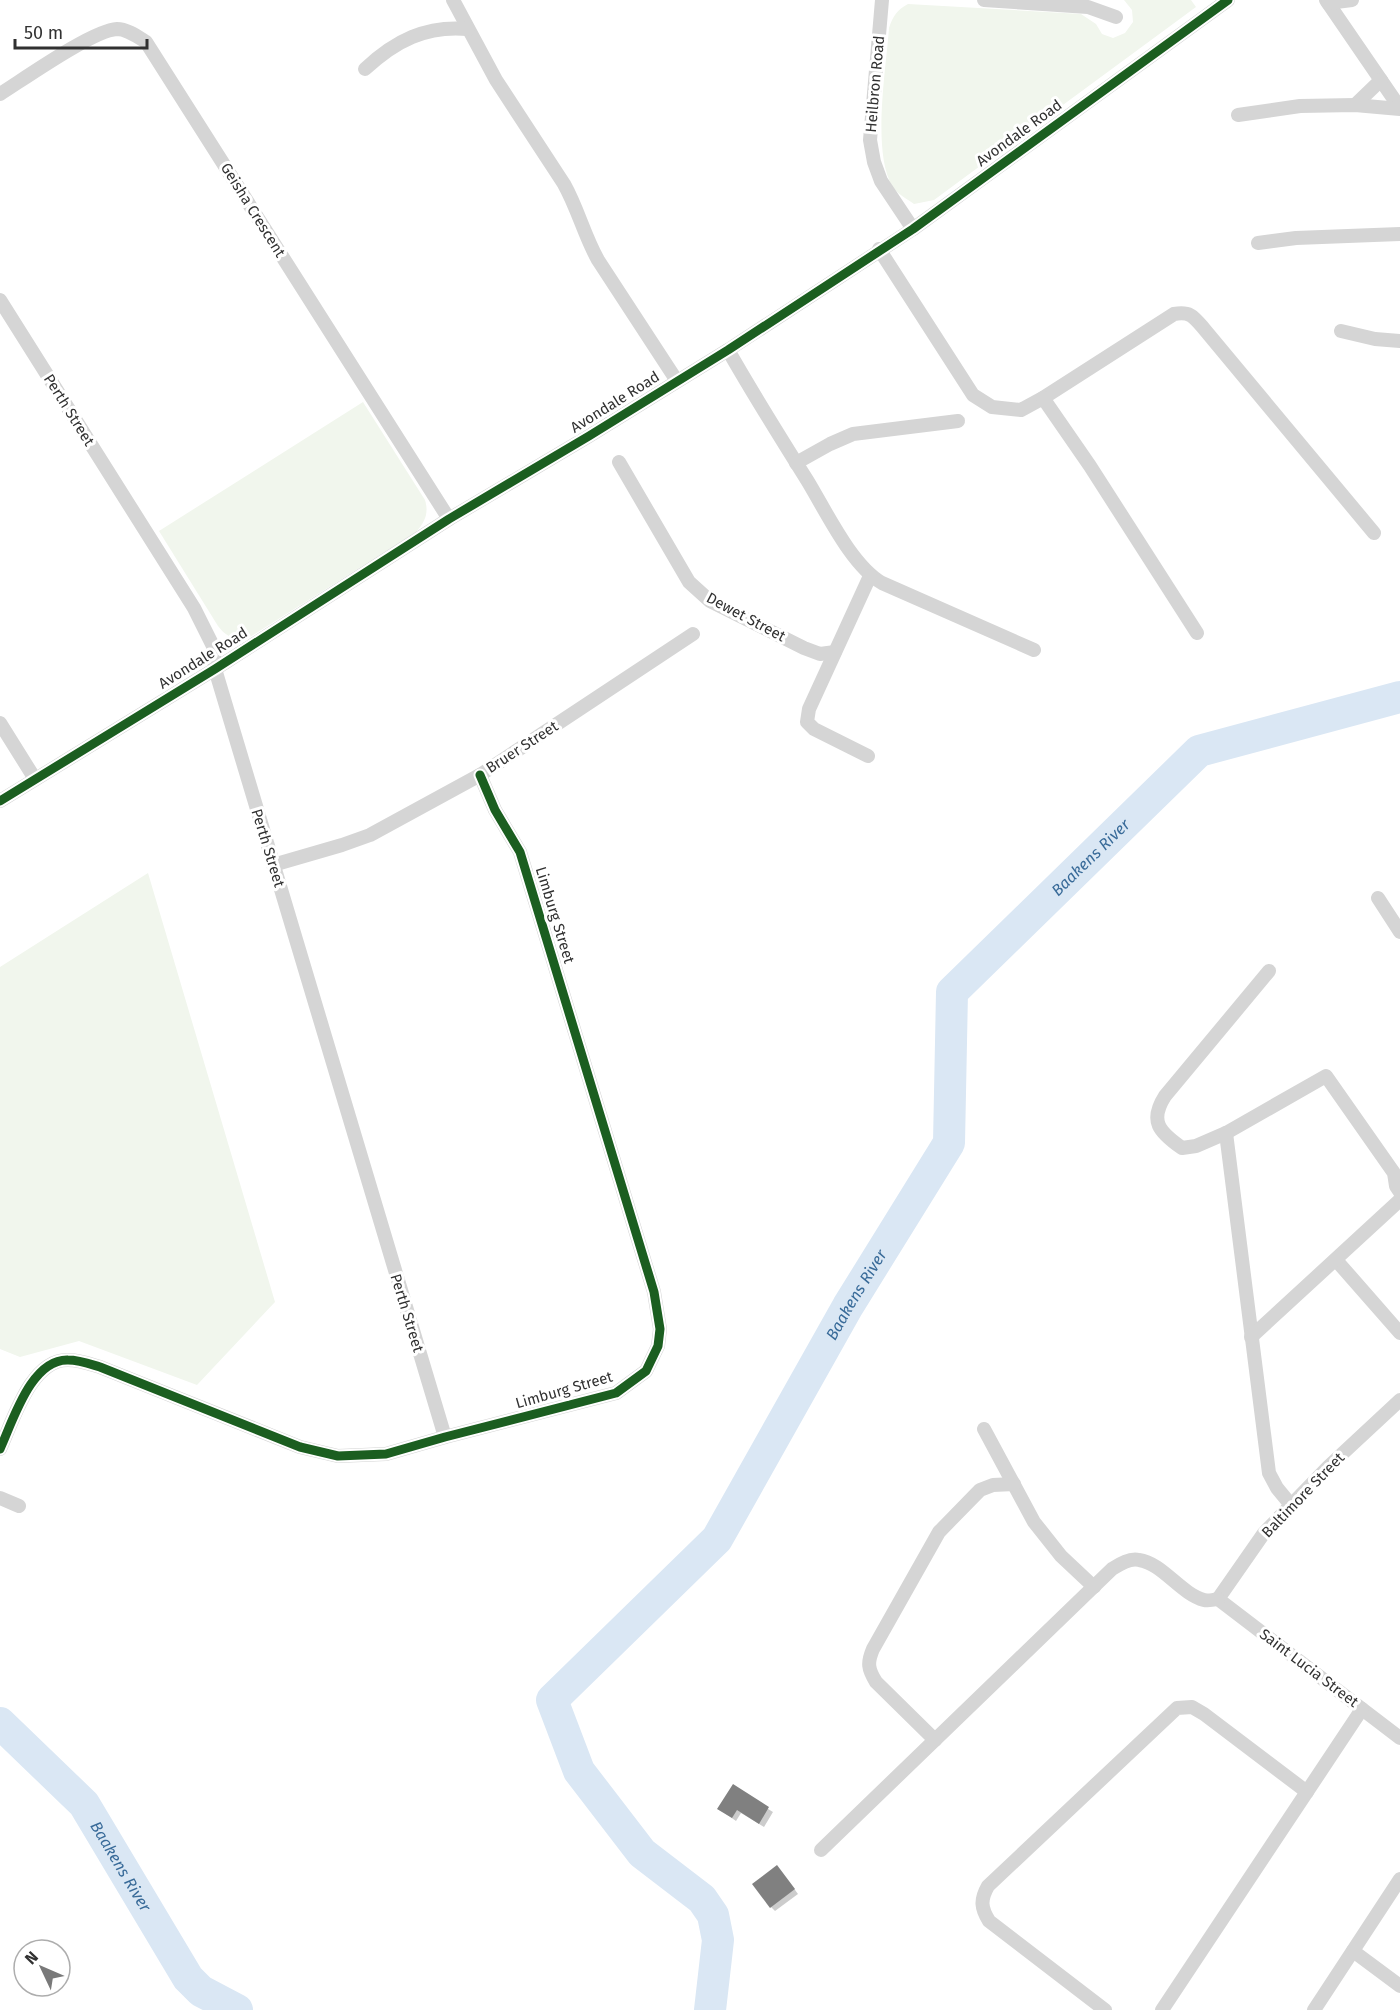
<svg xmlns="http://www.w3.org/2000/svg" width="1400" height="2010" font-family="'Fira Sans',sans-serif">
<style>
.green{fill:#f1f6ed}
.shadow{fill:#0003}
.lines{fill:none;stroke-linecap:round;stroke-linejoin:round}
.river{stroke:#dae7f4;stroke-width:32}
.building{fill:#808080}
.minor{stroke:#d5d5d5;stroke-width:14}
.cycleway-casing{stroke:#fff;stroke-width:13}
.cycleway{stroke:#1b5e20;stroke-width:9}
.labels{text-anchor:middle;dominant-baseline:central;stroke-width:6;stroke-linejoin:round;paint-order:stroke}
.street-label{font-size:15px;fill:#313131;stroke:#fff}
.water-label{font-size:16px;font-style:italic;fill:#396b99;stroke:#fff}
</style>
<rect width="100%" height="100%" fill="#fff"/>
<g class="green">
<path d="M1124,0H1191L1196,7L934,200L914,204C907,199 896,193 892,186C872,151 886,70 889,28C893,16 897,10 908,4L1081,14L1096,24L1102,34L1113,38L1125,33L1133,22L1132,10Z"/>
<path d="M363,402L425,500C429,513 425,522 416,532L250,637C236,641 227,638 218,626L159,531Z"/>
<path d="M148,873L275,1302L197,1385L79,1341L20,1357L0,1349V967Z"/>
</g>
<g class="shadow">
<path d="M733,1787L773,1812L764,1827L741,1813L736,1821L719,1809Z"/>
<path d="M781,1871L798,1894L775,1911L771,1907Z"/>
</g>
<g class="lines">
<g class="river">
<path id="s1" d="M0,1723L84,1804L188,1978L201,1991L237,2010"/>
<path id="s2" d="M710,2010L718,1940L713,1915L702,1899L642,1853L579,1771L552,1700L717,1539L848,1306L949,1143L952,992L1199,751L1400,697"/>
</g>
</g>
<g class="building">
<path d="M733,1784L769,1807L759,1824L737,1810L732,1818L717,1809Z"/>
<path d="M777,1865L795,1889L770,1908L752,1884Z"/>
</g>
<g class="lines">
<g class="minor">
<path d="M453,0L496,80L564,184C578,209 584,235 598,260L677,381"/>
<path d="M882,0L870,140L874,162L881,181L913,229"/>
<path d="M984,0L1088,7L1116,17"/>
<path d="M1326,0L1400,108"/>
<path d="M1328,3L1352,0"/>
<path d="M365,69C395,41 426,25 468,29"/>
<path d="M0,94C24,79 93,30 117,29C127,29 138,37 146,42L449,519"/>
<path d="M1355,105L1381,80"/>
<path d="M1238,115L1300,106L1355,105L1400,109"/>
<path d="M1258,243L1296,238L1400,234"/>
<path d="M879,249L973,395L992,407L1021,410L1043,398L1174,314C1191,311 1194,317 1205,330L1374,533"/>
<path d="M0,300L194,608L213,646L215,669L445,1437"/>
<path d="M1341,331L1375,339L1400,341"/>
<path d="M728,350C753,394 780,437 807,480C826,511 851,565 882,583L1034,650"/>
<path d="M1043,398L1090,466L1197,633"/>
<path d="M619,462L689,582L710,601L804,648L820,654L835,652"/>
<path d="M796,463L830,444L853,434L958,421"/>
<path d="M0,723L35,779"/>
<path d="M868,756L814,729L807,722L809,709L870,576"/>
<path d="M0,801L215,669L449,519L589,436L728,350L913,229L1228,0"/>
<path d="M273,865L342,845L370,835L480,775L693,634"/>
<path d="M1378,898L1400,932"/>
<path d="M1269,971L1165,1096C1149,1121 1159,1132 1182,1148L1196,1146L1226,1133L1326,1076L1394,1173L1396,1186L1400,1192"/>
<path d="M1226,1133L1269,1473L1277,1488L1291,1505"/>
<path d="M1336,1260L1400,1333"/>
<path d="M1251,1337L1400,1200"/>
<path d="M984,1429L1034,1522L1061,1556L1094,1587"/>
<path d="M0,1449C13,1421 31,1359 68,1360C79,1360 90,1364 100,1367L300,1447L338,1456L386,1454L445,1437L616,1393L646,1371L658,1346L660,1329L654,1292L520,852L495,810L480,775"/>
<path d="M0,1498L19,1506"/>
<path d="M1218,1599L1264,1533L1328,1467L1400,1400"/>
<path d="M1218,1599L1400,1738"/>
<path d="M935,1740L876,1682C868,1669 867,1663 873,1649L939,1532L980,1490L993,1485L1014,1484"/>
<path d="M821,1850L1112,1569C1120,1564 1129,1558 1139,1560C1162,1563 1181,1594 1204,1600C1208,1601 1213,1600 1218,1599"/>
<path d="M1353,1951L1400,1986"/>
<path d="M1105,2010L989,1921C981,1908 980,1900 988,1886L1177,1708L1192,1707L1204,1714L1307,1792"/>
<path d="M1162,2010L1362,1709"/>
<path d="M1314,2010L1400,1879"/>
</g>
<defs>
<g id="cycleway">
<path d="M0,801L215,669L449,519L589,436L728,350L913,229L1228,0"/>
<path d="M0,1449C13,1421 31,1359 68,1360C79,1360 90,1364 100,1367L300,1447L338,1456L386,1454L445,1437L616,1393L646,1371L658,1346L660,1329L654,1292L520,852L495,810L480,775"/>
</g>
</defs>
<use href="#cycleway" class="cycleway-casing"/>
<use href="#cycleway" class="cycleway"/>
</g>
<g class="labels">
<g class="street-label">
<text transform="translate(875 84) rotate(-85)">Heilbron Road</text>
<text transform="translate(1019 133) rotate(-36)">Avondale Road</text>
<text transform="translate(253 210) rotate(58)">Geisha Crescent</text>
<text transform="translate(615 402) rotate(-32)">Avondale Road</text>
<text transform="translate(69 410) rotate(58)">Perth Street</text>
<text transform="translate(746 617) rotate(28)">Dewet Street</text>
<text transform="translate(203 658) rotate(-32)">Avondale Road</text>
<text transform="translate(522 747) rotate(-33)">Bruer Street</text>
<text transform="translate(268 848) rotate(73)">Perth Street</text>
<text transform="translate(555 915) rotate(73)">Limburg Street</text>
<text transform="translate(407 1313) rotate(73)">Perth Street</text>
<text transform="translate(564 1390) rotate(-16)">Limburg Street</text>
<text transform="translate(1303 1495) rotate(-46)">Baltimore Street</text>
<text transform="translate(1309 1668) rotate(37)">Saint Lucia Street</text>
</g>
<g class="water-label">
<text stroke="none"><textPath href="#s2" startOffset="1404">Baakens River</textPath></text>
<text stroke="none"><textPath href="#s2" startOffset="882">Baakens River</textPath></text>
<text stroke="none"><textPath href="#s1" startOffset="189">Baakens River</textPath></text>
</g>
</g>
<g transform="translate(42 1968) rotate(314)"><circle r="28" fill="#ffffff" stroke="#adadad" stroke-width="1.5"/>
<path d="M0-4.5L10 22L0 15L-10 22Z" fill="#797979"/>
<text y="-9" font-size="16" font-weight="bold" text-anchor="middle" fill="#313131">N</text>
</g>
<path d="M15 39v9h132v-9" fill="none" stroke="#313131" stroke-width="3"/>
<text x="24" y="39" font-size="18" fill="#313131" stroke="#ffffff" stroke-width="4.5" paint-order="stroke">50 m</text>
</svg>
